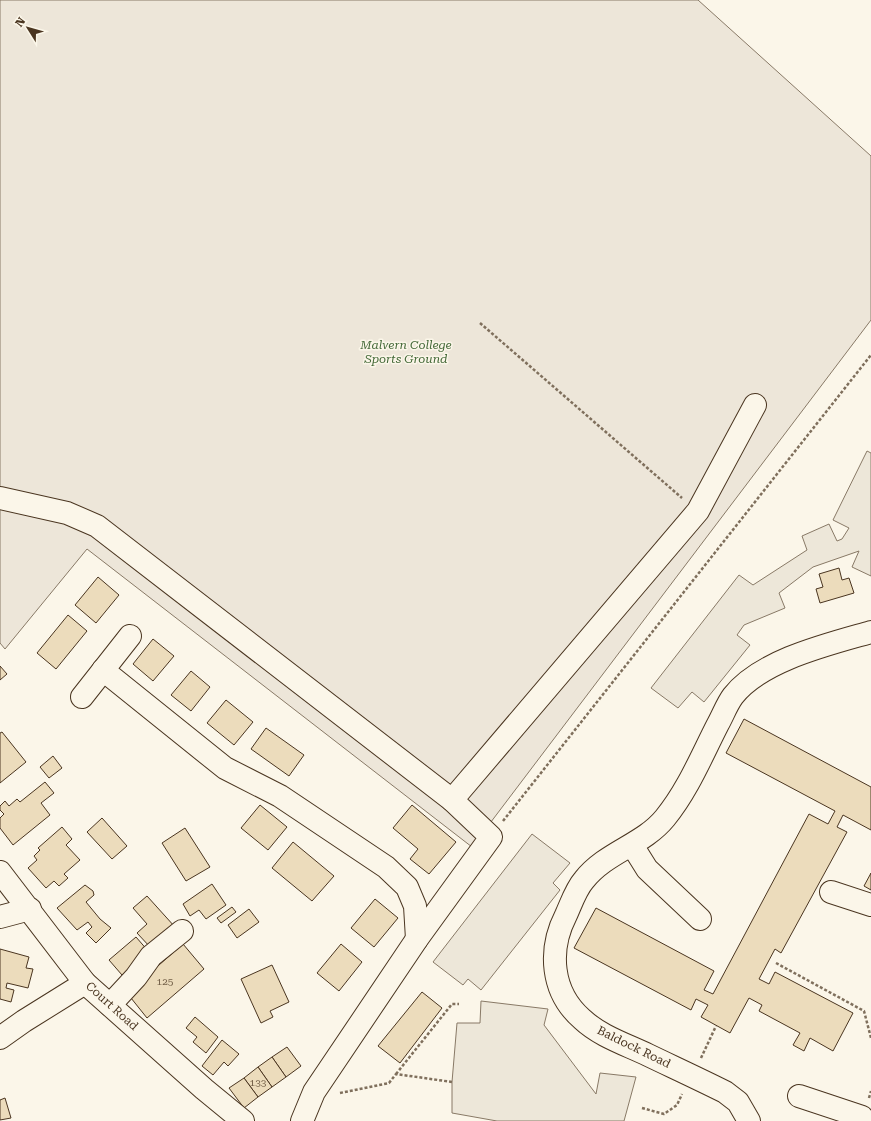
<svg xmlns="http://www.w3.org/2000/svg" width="871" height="1121" font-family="'Roboto Serif',serif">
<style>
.green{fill:#ede6d9;stroke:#887966}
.parking{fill:#ede7d9;stroke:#887966}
.building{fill:#ecdcbc;stroke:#4a3520}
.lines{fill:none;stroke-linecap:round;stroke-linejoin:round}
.minor-casing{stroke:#4a3520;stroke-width:24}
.path{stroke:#7f6f5c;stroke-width:2.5;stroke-dasharray:3 2;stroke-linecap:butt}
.minor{stroke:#fbf6e9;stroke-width:22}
.labels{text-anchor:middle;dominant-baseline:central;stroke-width:3;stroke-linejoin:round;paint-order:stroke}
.number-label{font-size:10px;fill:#725f47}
.park-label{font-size:12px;font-style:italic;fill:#436837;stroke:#fbf6e9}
.street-label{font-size:12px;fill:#4a3520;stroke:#fbf6e9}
</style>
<rect width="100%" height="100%" fill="#fbf6e9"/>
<path class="green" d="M0,0H698L871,156V320L472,847L87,549L5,649L0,643Z"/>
<g class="parking">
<path d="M867,451L871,453V576L852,567L859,551L813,567L779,593L785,608L744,625L737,635L750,645L704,702L692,692L678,708L651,688L739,575L753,585L807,550L802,536L829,524L837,541L842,539L849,528L833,520Z"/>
<path d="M532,834L570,863L553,883L560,890L481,990L468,979L463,985L433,962Z"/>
<path d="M481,1001L548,1009L544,1025L596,1094L600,1073L636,1077L624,1121H497L452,1113V1082L457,1023H480Z"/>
</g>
<g class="building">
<path d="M839,568L842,580L849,578L854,593L820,603L816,589L823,587L819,574Z"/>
<path d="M98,577L119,595L96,623L75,605Z"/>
<path d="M68,615L87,631L56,669L37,653Z"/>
<path d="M153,639L174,656L153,681L133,664Z"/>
<path d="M0,666L7,674L0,680Z"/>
<path d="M191,671L210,687L191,711L171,695Z"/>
<path d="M226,700L253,722L234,745L207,723Z"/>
<path d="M744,719L871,787V830L843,815L837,827L847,832L781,953L775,949L759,979L769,984L775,972L853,1013L833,1051L810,1038L804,1051L793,1045L800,1033L759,1011L762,1005L749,998L730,1033L701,1017L708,1005L696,999L691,1010L574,948L596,908L714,971L704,990L713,994L809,814L828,824L835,811L726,753Z"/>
<path d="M266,728L304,755L289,776L251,749Z"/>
<path d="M2,732L26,762L0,783V733Z"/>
<path d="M53,756L62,768L49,778L40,767Z"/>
<path d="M45,782L54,793L41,803L50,815L13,845L0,828V818L4,814L0,810V806L5,801L9,806L17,799L20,802Z"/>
<path d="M260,805L287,827L268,850L241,828Z"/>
<path d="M412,805L456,842L429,874L410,859L418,849L393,828Z"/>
<path d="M102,818L127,846L112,859L87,832Z"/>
<path d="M62,827L72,839L66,845L80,860L64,874L68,878L59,886L54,881L46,888L28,868L37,860L34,856L40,850L38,848Z"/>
<path d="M185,828L210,867L186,881L162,843Z"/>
<path d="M293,842L334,876L312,901L272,868Z"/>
<path d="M871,873V890L864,886Z"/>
<path d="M212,884L226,905L206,919L199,910L190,916L183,904Z"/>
<path d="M85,885L93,891L94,895L86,902L100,919L111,928L96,943L86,933L92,927L88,922L77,930L57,908Z"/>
<path d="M147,896L175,927L151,948L137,933L147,924L133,908Z"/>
<path d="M375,899L398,918L374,947L351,928Z"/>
<path d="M232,907L236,912L221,923L217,918Z"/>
<path d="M249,909L259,922L237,938L228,925Z"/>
<path d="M136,937L149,952L122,975L109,960Z"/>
<path d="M183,944L204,969L147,1018L127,993Z"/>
<path d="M341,944L362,962L339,991L317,973Z"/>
<path d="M0,949L29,957L26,968L33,969L28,988L7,983L6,988L14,990L11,1002L0,999Z"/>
<path d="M272,965L289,1002L270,1011L273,1017L261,1023L241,979Z"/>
<path d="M422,992L442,1008L400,1063L378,1046Z"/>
<path d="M195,1017L218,1037L206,1053L193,1042L197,1037L186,1028Z"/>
<path d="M222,1040L239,1054L228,1066L224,1062L213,1075L202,1066Z"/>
<path d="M287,1047L301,1066L286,1077L272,1057Z"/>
<path d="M272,1057L286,1077L272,1087L258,1067Z"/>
<path d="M258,1067L272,1087L258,1097L244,1078Z"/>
<path d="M244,1078L258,1097L244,1108L229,1088Z"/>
<path d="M5,1098L11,1118L0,1120V1100Z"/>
</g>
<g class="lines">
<defs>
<g id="minor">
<path d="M0,498L67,513L97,526L452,800"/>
<path d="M103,670L225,768L280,796L386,867L407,887L415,906L417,939"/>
<path d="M82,697L130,636"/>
<path d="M632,845L647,869L700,919"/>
<path d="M0,872L85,983L204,1089L243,1121"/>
<path d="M831,892L871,905"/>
<path d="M0,917L30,909"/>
<path d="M110,1005L136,977L151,956L182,931"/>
<path d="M0,1038L24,1021L85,983"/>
<path d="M799,1096L862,1117L861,1121"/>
<path d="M302,1121L314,1092L417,939L491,837L452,800L698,511L755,405"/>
<path d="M749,1121L738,1102L725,1092C699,1079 673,1067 648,1055C625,1044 600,1036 582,1019C551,992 548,950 566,915C571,904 576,889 584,880C606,852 643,845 665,818C688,790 702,755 718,724C723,715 727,704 733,696C761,660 829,644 871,632"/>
</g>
</defs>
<use href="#minor" class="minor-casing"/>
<g class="path">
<path d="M480,323L682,498"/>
<path d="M503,821L871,355"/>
<path d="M776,963L864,1011L871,1038"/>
<path d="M701,1058L716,1026"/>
<path d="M396,1074L452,1004H459"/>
<path d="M340,1093L389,1083L396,1074L452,1082"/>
<path d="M869,1098L871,1091"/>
<path d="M642,1108L664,1114L677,1105L682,1094"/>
</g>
<use href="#minor" class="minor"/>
</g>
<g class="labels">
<g class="number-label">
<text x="165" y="981">125</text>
<text x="258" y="1082">133</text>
</g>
<g class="park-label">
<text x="406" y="345">Malvern College<tspan x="406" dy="14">Sports Ground</tspan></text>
</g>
<g class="street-label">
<text transform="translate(112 1006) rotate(42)">Court Road</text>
<text transform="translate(634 1047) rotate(26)">Baldock Road</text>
</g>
</g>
<g transform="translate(28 28) rotate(307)" stroke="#fbf6e9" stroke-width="3" paint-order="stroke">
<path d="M0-3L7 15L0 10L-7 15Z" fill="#4a3520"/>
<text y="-6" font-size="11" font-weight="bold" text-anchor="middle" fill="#4a3520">N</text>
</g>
</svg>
